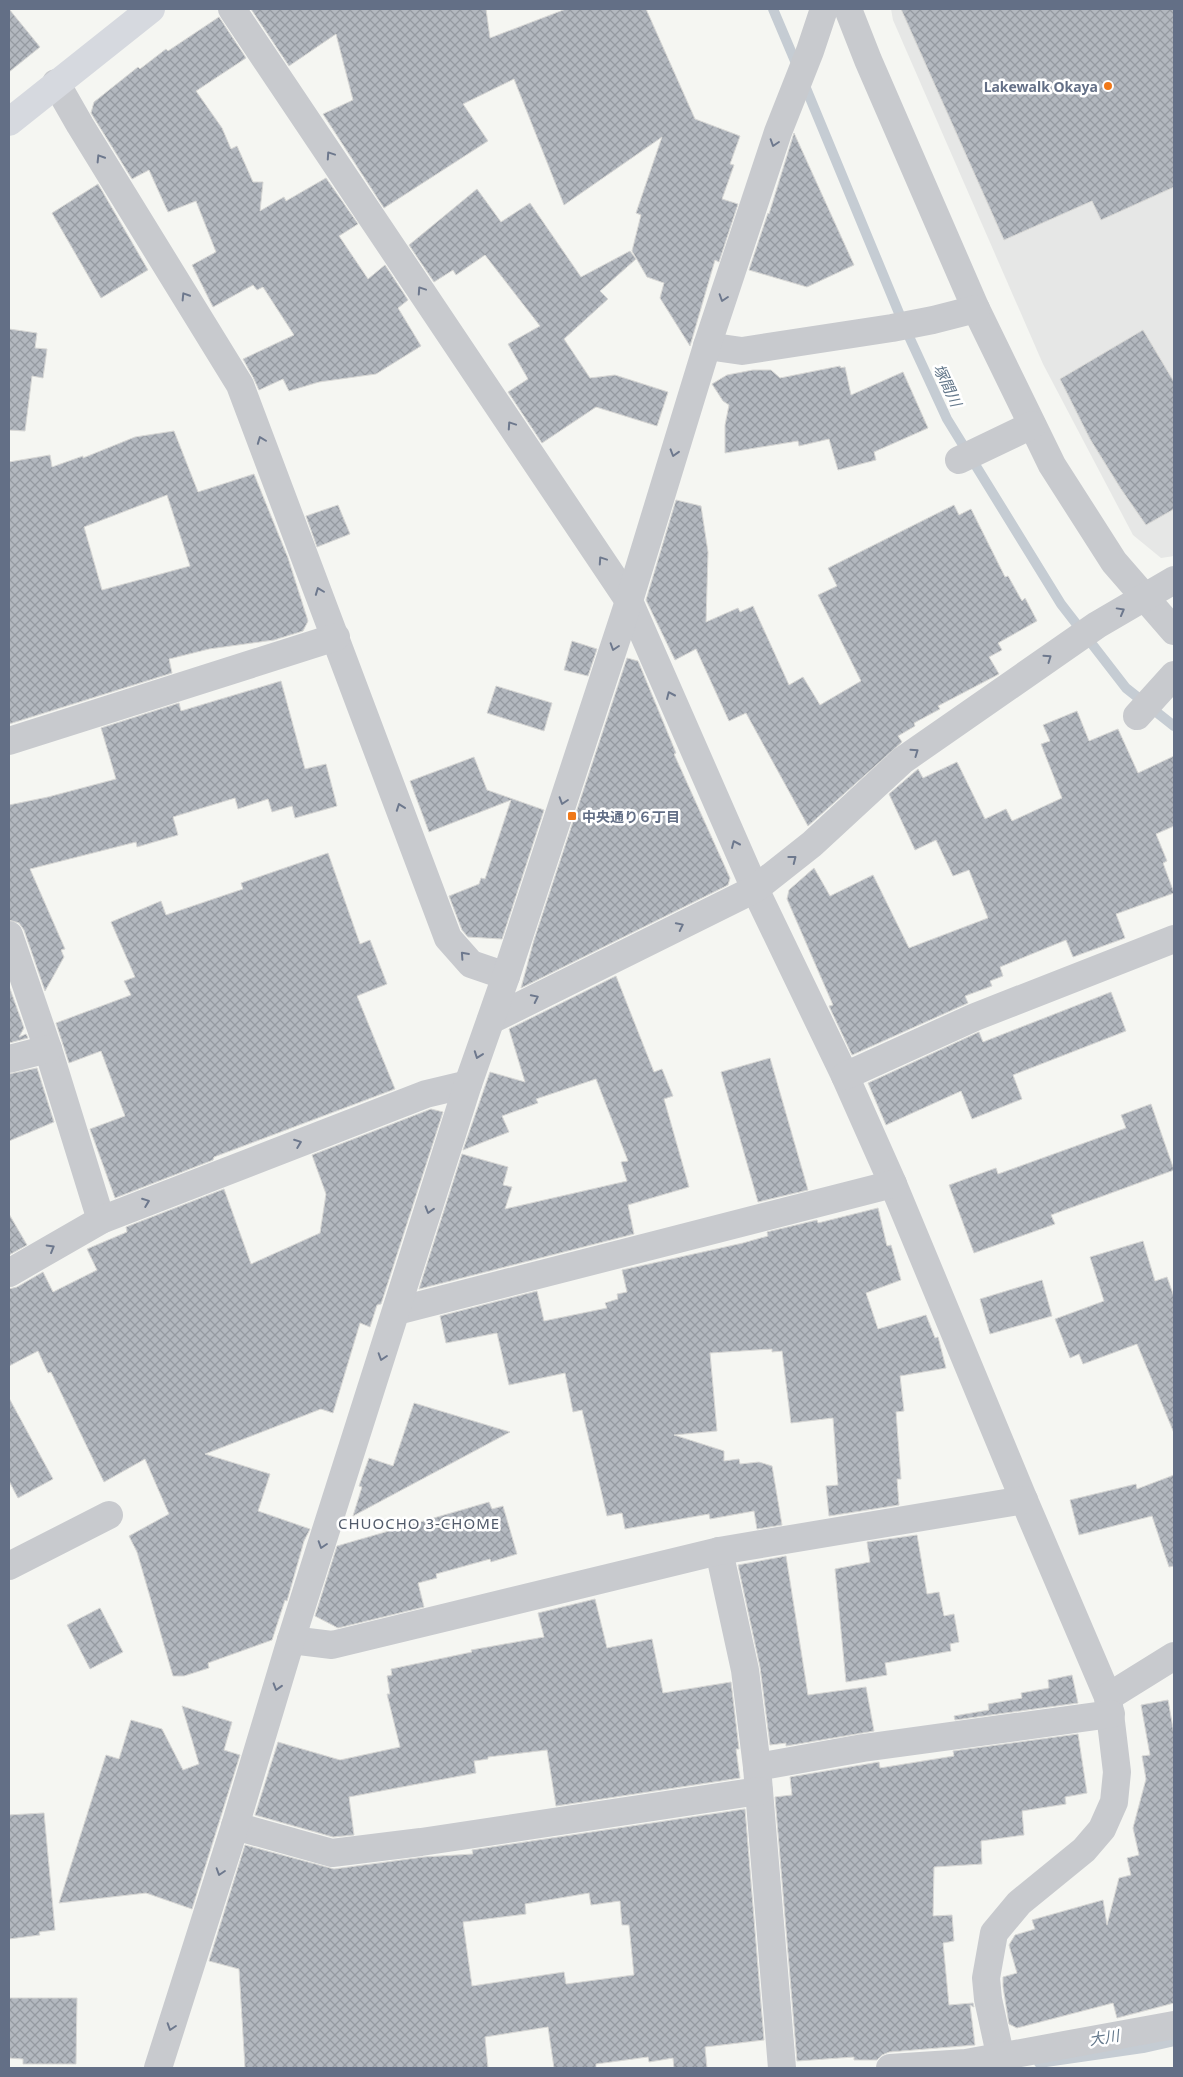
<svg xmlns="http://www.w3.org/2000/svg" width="1183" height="2077" font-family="'Noto Sans','Noto Sans JP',sans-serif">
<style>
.built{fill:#e6e7e6}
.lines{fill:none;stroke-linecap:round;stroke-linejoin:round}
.stream{stroke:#c5ccd3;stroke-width:10}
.building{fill:url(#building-cross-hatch);stroke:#d7d7d5;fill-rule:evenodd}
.minor{stroke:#c8cace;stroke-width:28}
.major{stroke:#d6d9df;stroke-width:28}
.oneway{stroke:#6d788d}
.poi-dot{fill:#f07818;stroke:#fff;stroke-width:2}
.labels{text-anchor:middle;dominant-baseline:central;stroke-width:5;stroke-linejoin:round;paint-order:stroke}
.poi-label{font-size:14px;font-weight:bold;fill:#636f86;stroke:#fff;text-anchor:end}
.water-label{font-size:15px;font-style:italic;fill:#63778a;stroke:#fff}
.neighbourhood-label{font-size:15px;letter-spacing:1px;fill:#515a6a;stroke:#fff}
</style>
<defs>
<pattern id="building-cross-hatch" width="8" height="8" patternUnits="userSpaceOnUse" patternTransform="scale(1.25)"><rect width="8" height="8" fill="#b3b8bf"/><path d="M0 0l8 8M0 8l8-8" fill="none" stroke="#959aa1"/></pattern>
</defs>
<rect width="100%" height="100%" fill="#f5f6f2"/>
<path class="built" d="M891,9H1174V556L1161,558L1133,535L1043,364L893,20Z"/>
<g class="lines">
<g class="stream">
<path d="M773,9L798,68"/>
<path d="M803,81L906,330L947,419L1061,604L1126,688L1174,726"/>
<path d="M1039,2063L1143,2048L1174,2041"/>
</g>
</g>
<g class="building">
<path d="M9,9L40,47L9,72Z"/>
<path d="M251,9H486L490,38L566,9H646L695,119L740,136L730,164L734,165L722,199L738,204L719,262L715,260L690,346L660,298L664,283L647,277L632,251L641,215L636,213L662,137L564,205L514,79L463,104L488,141L384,208L323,114L353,100L336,34L289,66Z"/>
<path d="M901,9H1174V187L1101,220L1092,201L1004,240Z"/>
<path d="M219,17L246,58L196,91L222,128L231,149L237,146L253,182H263L260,211L284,197L286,201L326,178L358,224L339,236L368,279L385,265L408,300L398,308L421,346L376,374L319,382L289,391L283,379L259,390L253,377L243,359L294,335L263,287L257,290L253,285L213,307L192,265L216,252L196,201L168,212L149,170L132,179L91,113L94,102L138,67L140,69L166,49L168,51Z"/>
<path d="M794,133L854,265L807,287L749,270L768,213L769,214Z"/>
<path d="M98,184L148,270L101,298L52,213Z"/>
<path d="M477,189L501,222L530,203L581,277L630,251L636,259L600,291L608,299L564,339L590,378L615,375L668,392L657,426L596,407L542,443L508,392L528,379L508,344L540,326L485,255L456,275L453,270L434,282L409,245Z"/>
<path d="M9,329L37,333L35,348L47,349L43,378L32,376L25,431L9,430Z"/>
<path d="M1143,330L1174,382V509L1146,525L1121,489L1090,439L1060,379Z"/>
<path d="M840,366L841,368L845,367L851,395L903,372L928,428L874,452L876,460L838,470L829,439L799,446L798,441L725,453V425L729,405L723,401L712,384L727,375L753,370H771L780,378Z"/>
<path d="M174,431L198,492L254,474L288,558L308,621L303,631L274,640L209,649L169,659L172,673L9,724V462L50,455L52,467L83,456V458L135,437ZM167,495L190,566L102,590L84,527Z"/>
<path d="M676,500L701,506L708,552L706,622L738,608L740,612L753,606L789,685L803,677L820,705L861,681L818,595L837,586L828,568L954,505L959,515L971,509L1005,577L1008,576L1022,601L1025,598L1037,621L998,643L1002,650L989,657L999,674L938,706L940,709L914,723L915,726L898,736L902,742L808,826L746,713L729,721L696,649L675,660L646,600Z"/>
<path d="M338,505L350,534L317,547L306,516Z"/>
<path d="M572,641L597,649L588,676L564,670Z"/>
<path d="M627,658L638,661L676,753L674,754L730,878L728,885L521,988L534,940Z"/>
<path d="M281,681L305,769L326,764L337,806L295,818L292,806L272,812L268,799L238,809L235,798L173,817L178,835L137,847L136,842L30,869L65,949L61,950L64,957L45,991L24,930L19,923L9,920V805L48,797L116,779L101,728L179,703L181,711Z"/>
<path d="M496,686L552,703L544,731L487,713Z"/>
<path d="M1077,711L1089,741L1118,729L1138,773L1174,756V826L1156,834L1167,861L1163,863L1174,893L1116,914L1125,938L1073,957L1066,940L1000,967L1003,976L990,981L992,986L965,996L968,1003L852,1055L829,1006L833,1005L787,899L789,890L814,868L830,896L873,875L909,948L988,918L969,870L953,876L936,840L915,850L889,794L918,769L923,778L957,762L985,819L1006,809L1012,821L1062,798L1041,744L1050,741L1043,725Z"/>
<path d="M474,757L487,790L544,810L502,939L468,937L462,930L449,896L479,884L481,878L485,879L511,800L429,832L410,781Z"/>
<path d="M328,853L360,944L370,940L387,984L357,996L395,1089L214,1157L213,1160L115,1198L90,1129L125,1116L101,1051L69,1063L56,1023L131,995L124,981L135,977L111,922L161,901L166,915L243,889L241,883Z"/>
<path d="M616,976L654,1072L662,1069L673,1096L664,1099L689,1187L628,1205L634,1234L419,1289L462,1154L508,1167L503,1185L512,1187L505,1209L627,1181L621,1162L628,1161L596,1079L536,1099L538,1103L502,1116L509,1132L463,1150L490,1072L525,1082L509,1029Z"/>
<path d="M9,986L24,1028L19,1037L26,1034L28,1038L9,1043Z"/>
<path d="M1111,992L1126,1031L1013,1075L1022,1099L972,1119L961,1091L886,1125L868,1083L979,1032L983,1042Z"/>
<path d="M770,1058L808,1190L758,1202L721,1072Z"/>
<path d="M37,1068L54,1122L9,1141V1074Z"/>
<path d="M1151,1104L1174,1170L1051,1215L1055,1224L974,1253L949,1185L996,1168L998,1174L1126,1128L1121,1115Z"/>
<path d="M431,1109L443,1112L381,1304L377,1305L370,1327L360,1323L333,1413L321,1409L205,1454L270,1474L258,1511L310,1529L304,1541L287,1601L285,1600L272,1640L208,1663L209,1668L184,1676H173L137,1552L129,1536L169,1514L145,1459L104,1482L51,1372L48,1373L38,1351L9,1366V1289L17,1287L43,1272L53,1292L97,1270L87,1249L127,1232L126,1227L224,1189L251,1264L320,1233L326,1194L312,1155Z"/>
<path d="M878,1208L887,1246L891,1245L901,1280L866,1293L878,1329L926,1315L935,1338L938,1337L946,1368L900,1376L904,1411L896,1412L901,1479H897L899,1505L829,1516L826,1486L838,1485L833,1418L791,1423L782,1351L772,1352V1349L710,1353L717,1431L674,1435L724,1451V1461L739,1459L740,1464L759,1462L772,1466L782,1525L757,1529L754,1511L710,1519L709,1514L625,1529L622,1513L607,1516L582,1410L573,1412L565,1373L509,1385L497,1333L446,1343L440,1316L537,1291L544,1321L607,1308L605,1303L618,1299L617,1294L627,1292L622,1270L743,1243L768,1236L767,1232L817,1220L818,1223Z"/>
<path d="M9,1214L27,1245L9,1255Z"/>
<path d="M1143,1241L1155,1281L1167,1277L1174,1297V1433L1137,1344L1083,1364L1079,1354L1070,1358L1055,1319L1104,1301L1090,1257Z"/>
<path d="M1042,1280L1052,1316L990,1334L980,1299Z"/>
<path d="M9,1398L53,1479L18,1498L9,1481Z"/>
<path d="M414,1403L510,1432L353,1516L362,1487L359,1486L369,1458L393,1466Z"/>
<path d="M1174,1475V1566L1169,1567L1152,1516L1079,1535L1070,1500L1136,1484L1137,1489Z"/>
<path d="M489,1502L492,1509L503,1506L517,1554L491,1562L490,1559L436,1574L437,1578L418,1583L424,1607L338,1628L315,1616L337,1546Z"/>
<path d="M917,1535L927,1594L939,1592L944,1616L954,1614L959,1642L950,1644L951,1651L885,1663L887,1675L846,1682L835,1569L870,1562L867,1542Z"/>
<path d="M786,1556L808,1695L866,1687L874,1731L786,1746V1743L770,1745L760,1667L738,1565Z"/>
<path d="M595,1599L607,1648L652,1639L663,1693L731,1682L739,1749H736L740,1778L556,1806L547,1750L488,1757V1759L474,1761L476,1773L349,1797L354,1835L333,1837L255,1815L278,1742L340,1760L400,1747L387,1694H390L387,1676L392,1675L391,1669L472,1652L471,1650L544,1637L538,1613Z"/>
<path d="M100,1608L123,1652L90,1669L67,1625Z"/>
<path d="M1072,1675L1078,1703L955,1720L954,1716L989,1710L988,1704L1022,1698L1021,1693L1049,1688L1048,1680Z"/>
<path d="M1168,1700L1174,1734V2003L1117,2018L1113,2003L1017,2028L1009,2024L1003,1987V1977L1017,1973L1009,1945L1015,1935L1035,1929L1032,1920L1103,1900L1107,1925L1119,1878L1131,1875L1127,1858L1139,1855L1133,1828L1146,1779L1142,1756L1150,1755L1141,1705Z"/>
<path d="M182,1706L232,1722L224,1750L240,1755L192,1909L146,1893L59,1903L106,1755L119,1759L131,1720L162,1729L183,1770L199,1764Z"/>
<path d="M1078,1734L1087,1793L1065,1797L1066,1804L1022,1811L1024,1835L981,1841L982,1864L934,1867L933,1916L952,1915L954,1941L943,1943L949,2005L973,2003L974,2007L970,2005L975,2045L889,2052L882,2055L877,2060H854V2057L797,2061L775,1797L792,1795L790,1777L879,1762L880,1768L954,1756L953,1751Z"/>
<path d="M745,1809L764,2040L705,2047L707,2068H674L673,2058L649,2062L648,2057L596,2064V2068H554L548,2027L485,2037L488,2068H245L239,1969L209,1961L245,1845L334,1869L424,1857L473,1854L472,1850ZM589,1893L591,1905L620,1901L622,1925H629L634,1975L566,1984L564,1972L472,1986L463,1922L526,1914L525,1904Z"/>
<path d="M44,1813L55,1930L39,1932L40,1935L9,1939V1815Z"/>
<path d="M9,1998H77L76,2064H23V2059L9,2058Z"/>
</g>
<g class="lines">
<g class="minor">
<path d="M232,9L629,601L755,889L845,1076L893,1184L1024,1500L1108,1697L1117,1772L1114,1802L1102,1829L1084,1850L1019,1903L994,1933L986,1978L988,1999L1003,2068"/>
<path d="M848,9L868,60L976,309L1052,465L1114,562L1174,631"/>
<path d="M56,83L80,125L240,385L448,938L471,964L506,976"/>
<path d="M707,346L742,351L892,328L933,320L976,309"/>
<path d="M959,460L1032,425"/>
<path d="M1137,716L1174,675"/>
<path d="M9,741L336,637"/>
<path d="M9,935L48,1049L101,1220"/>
<path d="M491,1020L755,889L812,844L903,760L1097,625L1174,580"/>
<path d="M9,1059L48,1049"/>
<path d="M845,1076L975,1017L1174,939"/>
<path d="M9,1273L101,1220L426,1094L468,1084"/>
<path d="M397,1311L893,1184"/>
<path d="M719,1551L745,1670L757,1767L782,2068"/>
<path d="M9,1566L109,1515"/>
<path d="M291,1640L332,1645L719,1551L1024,1500"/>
<path d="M1108,1697L1174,1656"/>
<path d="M757,1767L863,1748L1111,1714"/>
<path d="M235,1826L332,1853L421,1842L759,1791"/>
<path d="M158,2068L235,1826L291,1640L468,1084L506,976L629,601L707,346L778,132L810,51L824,9"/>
<path d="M890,2068L966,2063L1174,2025"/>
</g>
<path class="major" d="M9,122L151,9"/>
</g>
<defs><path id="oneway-chevron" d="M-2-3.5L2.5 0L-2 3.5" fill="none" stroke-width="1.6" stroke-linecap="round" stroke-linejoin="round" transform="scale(1.25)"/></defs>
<g class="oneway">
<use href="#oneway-chevron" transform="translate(774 143) rotate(108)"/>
<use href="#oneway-chevron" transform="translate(330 155) rotate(-124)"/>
<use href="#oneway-chevron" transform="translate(100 158) rotate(-122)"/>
<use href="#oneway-chevron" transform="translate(421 290) rotate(-124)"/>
<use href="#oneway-chevron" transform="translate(185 296) rotate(-122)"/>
<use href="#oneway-chevron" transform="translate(723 298) rotate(108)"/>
<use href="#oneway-chevron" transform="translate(511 425) rotate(-124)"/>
<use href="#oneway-chevron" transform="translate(261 440) rotate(-111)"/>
<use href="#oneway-chevron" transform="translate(674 453) rotate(107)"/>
<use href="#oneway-chevron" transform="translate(602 560) rotate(-124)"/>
<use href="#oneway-chevron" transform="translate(319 591) rotate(-111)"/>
<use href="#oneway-chevron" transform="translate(1121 611) rotate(-29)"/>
<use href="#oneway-chevron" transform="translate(614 647) rotate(108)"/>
<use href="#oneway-chevron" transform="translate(1048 658) rotate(-35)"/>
<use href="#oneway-chevron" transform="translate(670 695) rotate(-114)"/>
<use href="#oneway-chevron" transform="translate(915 752) rotate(-35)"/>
<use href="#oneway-chevron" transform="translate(563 801) rotate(108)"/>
<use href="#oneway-chevron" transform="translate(400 807) rotate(-110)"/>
<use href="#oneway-chevron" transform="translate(735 844) rotate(-114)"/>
<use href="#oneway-chevron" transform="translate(793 859) rotate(-38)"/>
<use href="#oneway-chevron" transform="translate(680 926) rotate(-26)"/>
<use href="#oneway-chevron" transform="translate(464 955) rotate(-132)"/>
<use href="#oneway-chevron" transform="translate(535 998) rotate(-26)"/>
<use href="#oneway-chevron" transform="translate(478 1055) rotate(110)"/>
<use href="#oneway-chevron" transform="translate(298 1143) rotate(-21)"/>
<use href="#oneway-chevron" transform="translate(146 1202) rotate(-21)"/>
<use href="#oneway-chevron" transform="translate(429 1210) rotate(107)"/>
<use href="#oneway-chevron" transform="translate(51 1248) rotate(-30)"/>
<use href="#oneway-chevron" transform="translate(382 1357) rotate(108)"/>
<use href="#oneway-chevron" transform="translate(322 1545) rotate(108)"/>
<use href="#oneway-chevron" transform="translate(277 1687) rotate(107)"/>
<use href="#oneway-chevron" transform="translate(220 1872) rotate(108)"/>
<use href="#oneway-chevron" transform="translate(171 2027) rotate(108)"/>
</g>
<g class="poi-dot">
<circle cx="1108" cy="86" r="5"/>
<rect x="567" y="811" width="10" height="10" rx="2.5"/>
</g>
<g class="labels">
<g class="poi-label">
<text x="1098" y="86">Lakewalk Okaya</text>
<text x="582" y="816" text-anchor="start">中央通り６丁目</text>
</g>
<g class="water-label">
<text transform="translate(948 385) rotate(65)">塚間川</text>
<text transform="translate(1104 2037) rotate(-9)">大川</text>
</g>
<g class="neighbourhood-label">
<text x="419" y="1523">CHUOCHO 3-CHOME</text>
</g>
</g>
<rect width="1183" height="2077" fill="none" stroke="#636f86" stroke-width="20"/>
</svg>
